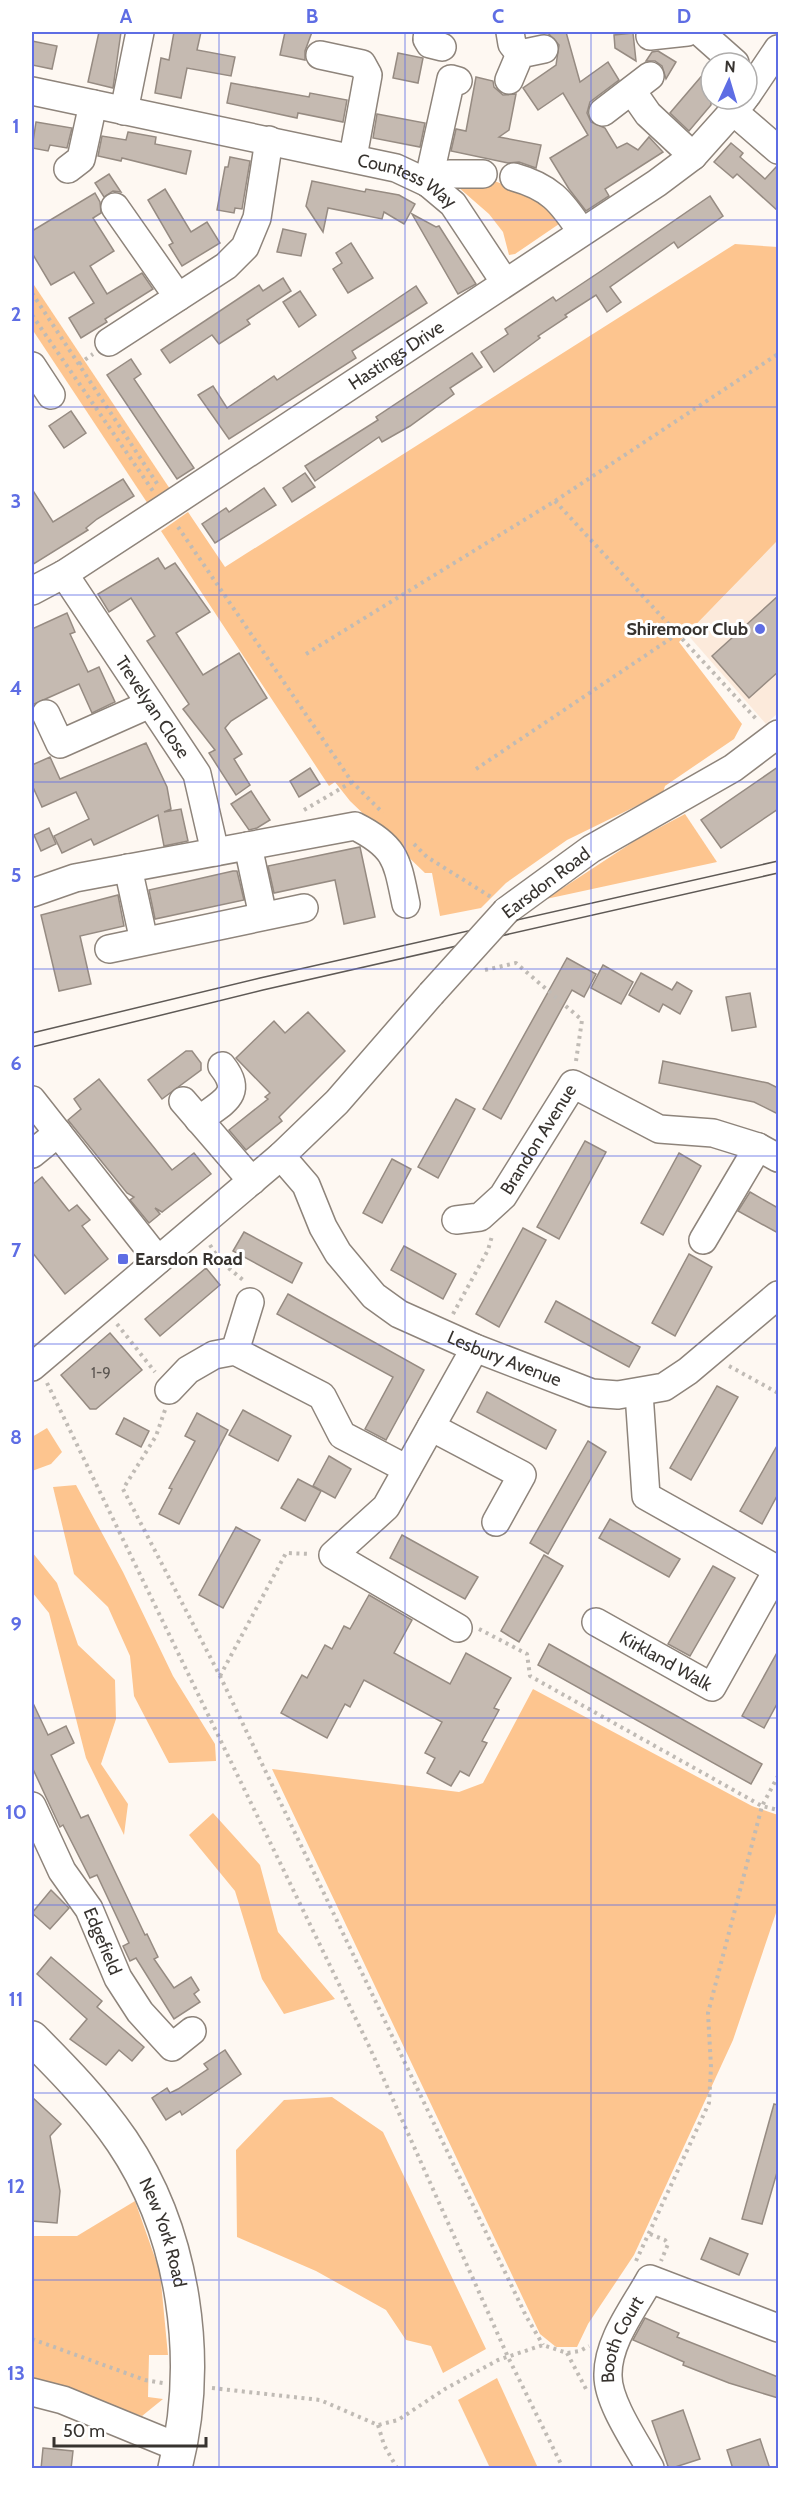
<svg xmlns="http://www.w3.org/2000/svg" width="810" height="2500" font-family="Cabin,sans-serif">
<style>
.built{fill:#fceadb}
.green{fill:#fdc58f}
.building{fill:#c5bab1;stroke:#968b82;stroke-width:1.5}
.lines{fill:none;stroke-linecap:round;stroke-linejoin:round}
.minor-casing{stroke:#8e847b;stroke-width:30}
.major-casing{stroke:#8e847b;stroke-width:36}
.path{stroke:#c0bbb5;stroke-width:4;stroke-dasharray:3 4.5;stroke-linecap:butt}
.minor{stroke:#fff;stroke-width:27}
.major{stroke:#fff;stroke-width:33}
.tram{stroke:#5e5955;stroke-width:1.5}
.minor-bridge-casing{stroke:#8e847b;stroke-width:30;stroke-linecap:butt}
.minor-bridge{stroke:#fff;stroke-width:27}
.grid{fill:none;stroke:#5e6de4;stroke-width:1.5;stroke-opacity:0.55}
.poi-dot{fill:#5e6de4;stroke:#fff;stroke-width:2}
.labels{text-anchor:middle;dominant-baseline:central;stroke-width:6;stroke-linejoin:round;paint-order:stroke}
.number-label{font-size:15px;fill:#5a5550}
.street-label{font-size:18px;fill:#37332f;stroke:#fff}
.poi-label{font-size:18px;font-weight:bold;fill:#37332f;stroke:#fff;text-anchor:end}
.neatline{fill:none;stroke:#5e6de4;stroke-width:2}
.grid-label{font-size:20px;text-anchor:middle;font-weight:bold;fill:#5e6de4}
</style>
<rect width="100%" height="100%" fill="#fef8f2"/>
<path class="built" d="M778,540V713L766,724L687,634Z"/>
<g class="green">
<path d="M492,180L543,200L560,219L559,224L515,254L509,255L503,232L489,214L458,187Z"/>
<path d="M735,244L778,247V540L679,642L742,724L734,739L665,786L663,793L567,840L506,883L481,908L440,916L432,873H425L350,801L335,782L329,786L161,531L188,512L225,567Z"/>
<path d="M32,282L170,489L148,504L32,329Z"/>
<path d="M685,814L717,862L546,899L636,840Z"/>
<path d="M47,1428L62,1452L51,1464L32,1471V1437Z"/>
<path d="M76,1485L123,1572L173,1676L215,1744L216,1761L169,1763L134,1696L130,1656L108,1607L74,1574L53,1487Z"/>
<path d="M32,1552L57,1583L78,1645L115,1680L116,1719L101,1764L128,1804L124,1835L86,1758L49,1613L32,1592Z"/>
<path d="M533,1689L752,1806L778,1815V1907L733,2040L634,2255L588,2324L577,2347H556L540,2334L272,1769L459,1792L483,1783Z"/>
<path d="M213,1813L260,1865L278,1932L335,1999L284,2014L262,1979L235,1891L189,1835Z"/>
<path d="M332,2097L383,2132L486,2349L443,2373L431,2346L406,2340L386,2310L316,2271L237,2237L236,2150L284,2100Z"/>
<path d="M135,2201L160,2272L168,2355H149L148,2397L163,2399L142,2416L32,2379V2236H77Z"/>
<path d="M497,2378L538,2468H490L458,2400Z"/>
</g>
<g class="building">
<path d="M99,32H121L113,88L88,82Z"/>
<path d="M174,32H201L197,50L235,57L231,76L187,68L181,98L155,93L161,58L169,60Z"/>
<path d="M285,32H312L305,51V60L280,55Z"/>
<path d="M547,32H566L580,82L608,62L619,80L590,102L587,113L591,122L605,128L617,148L627,143L638,150L649,137L663,152L605,189L609,196L586,211L569,189L550,158L588,135L563,93L538,110L523,88L556,65L559,45Z"/>
<path d="M633,33L636,61L615,48L614,35Z"/>
<path d="M32,41L57,46L52,69L32,65Z"/>
<path d="M658,51L676,62L666,79L662,66L655,61H646L652,52Z"/>
<path d="M398,53L423,58L418,83L393,78Z"/>
<path d="M711,65V105L689,131L670,113Z"/>
<path d="M476,77L493,81L494,87L503,95L516,94L509,130L499,137L541,145L536,168L519,162L508,163L451,151L456,129L466,131Z"/>
<path d="M231,83L309,97L310,93L347,100L343,122L298,113L297,118L227,103Z"/>
<path d="M377,114L425,123L420,147L373,138Z"/>
<path d="M36,122L72,128L67,148L50,145L48,151L32,148Z"/>
<path d="M128,132L156,137L155,144L191,151L186,174L122,158L121,161L98,156L102,136L126,140Z"/>
<path d="M731,143L743,153L740,157L765,179L778,165V211L737,174L733,178L714,162Z"/>
<path d="M230,157L250,161L242,209L235,208L234,213L217,210L225,167H228Z"/>
<path d="M109,174L121,192L113,191L104,197L95,183Z"/>
<path d="M312,181L365,192L366,189L399,195L415,204L404,224L384,212L382,219L328,208L323,232L306,206Z"/>
<path d="M165,189L191,232L207,222L220,243L182,266L169,245L173,243L148,200Z"/>
<path d="M95,193L100,202L101,213L93,218L114,251L90,266L107,294L142,273L153,289L105,319L107,322L81,338L69,318L94,303L74,272L51,285L32,253V231Z"/>
<path d="M710,196L723,216L678,248L674,242L610,287L621,302L607,312L596,295L565,315L567,317L538,336L540,338L494,372L481,352L508,334L505,329L553,297L556,301L601,271Z"/>
<path d="M412,214L436,227L439,226L476,284L458,294Z"/>
<path d="M283,229L306,234L301,256L277,252Z"/>
<path d="M351,243L373,278L348,293L333,269L342,263L336,253Z"/>
<path d="M283,278L291,291L247,320L250,324L219,344L212,335L170,363L161,350L259,285L263,291Z"/>
<path d="M416,286L427,303L352,351L356,358L229,439L198,395L213,386L227,408L274,376L277,380Z"/>
<path d="M300,291L316,315L299,327L283,302Z"/>
<path d="M472,353L482,367L450,388L454,394L410,426L382,442L379,437L315,481L305,466L378,420L376,417Z"/>
<path d="M131,359L141,374L134,379L194,468L177,479L107,375Z"/>
<path d="M71,411L86,433L64,448L49,426Z"/>
<path d="M305,473L315,487L292,502L283,488Z"/>
<path d="M123,479L134,496L97,519L86,528L88,530L32,565V489L53,522Z"/>
<path d="M264,488L276,505L215,543L202,524L226,508L229,512Z"/>
<path d="M158,558L165,569L175,563L210,612L176,633L203,675L239,653L267,698L231,721L225,728L242,754L234,759L250,785L236,795L209,753L215,750L183,709L189,704L147,641L155,636L131,598L109,612L98,594Z"/>
<path d="M778,596V672L749,698L712,656Z"/>
<path d="M67,613L75,632L70,634L88,672L99,667L115,702L92,713L79,684L32,705V629Z"/>
<path d="M146,743L167,787L171,809L164,812L181,809L188,841L164,846L158,815L94,845L91,839L62,853L54,836L89,819L76,792L42,807L32,785V765L50,757L60,779Z"/>
<path d="M778,767V809L721,848L701,820Z"/>
<path d="M310,768L320,784L299,797L290,781Z"/>
<path d="M251,791L270,820L257,828L249,830L231,804Z"/>
<path d="M49,828L56,844L41,851L34,835Z"/>
<path d="M360,847L375,917L344,924L335,880L274,893L268,866Z"/>
<path d="M233,871H237L244,900L155,919L149,890Z"/>
<path d="M118,895L124,926L80,936L91,984L59,991L41,915Z"/>
<path d="M567,958L596,974L584,997L572,990L501,1119L483,1109Z"/>
<path d="M603,965L633,982L621,1004L591,988Z"/>
<path d="M641,973L672,990L677,982L692,991L680,1014L663,1004L659,1012L629,995Z"/>
<path d="M750,993L756,1027L732,1031L726,997Z"/>
<path d="M308,1012L345,1051L279,1117L282,1121L246,1150L229,1130L268,1099L265,1097L270,1093L236,1058L274,1021L285,1033Z"/>
<path d="M186,1051H192L201,1063V1070L162,1099L148,1080Z"/>
<path d="M663,1061L768,1083L778,1088V1114L754,1102L659,1083Z"/>
<path d="M99,1079L172,1170L194,1153L211,1174L162,1212L155,1208L160,1214L149,1223L130,1200L134,1197L127,1193L68,1120L81,1109L74,1099Z"/>
<path d="M456,1099L475,1109L438,1178L418,1167Z"/>
<path d="M585,1141L606,1152L559,1239L537,1227Z"/>
<path d="M679,1153L701,1166L663,1235L641,1223Z"/>
<path d="M392,1159L411,1169L382,1223L363,1213Z"/>
<path d="M42,1177L69,1211L77,1205L90,1220L82,1226L108,1259L65,1294L32,1252V1185Z"/>
<path d="M750,1192L778,1208V1233L738,1211Z"/>
<path d="M523,1228L546,1240L499,1327L476,1314Z"/>
<path d="M244,1232L302,1263L292,1283L233,1251Z"/>
<path d="M404,1246L456,1274L443,1299L391,1270Z"/>
<path d="M689,1254L712,1267L675,1336L652,1323Z"/>
<path d="M206,1268L220,1285L160,1336L145,1319Z"/>
<path d="M288,1294L424,1370L386,1440L365,1429L393,1377L277,1314Z"/>
<path d="M556,1301L640,1347L629,1367L545,1322Z"/>
<path d="M110,1333L142,1370L96,1409H90L61,1375Z"/>
<path d="M717,1386L738,1397L691,1480L670,1468Z"/>
<path d="M487,1392L556,1430L546,1449L477,1412Z"/>
<path d="M243,1410L291,1436L278,1461L229,1435Z"/>
<path d="M197,1413L228,1430L179,1524L159,1514L172,1489L169,1488L195,1441L185,1436Z"/>
<path d="M124,1418L149,1431L141,1447L116,1434Z"/>
<path d="M588,1441L606,1452L548,1554L530,1543Z"/>
<path d="M778,1444V1494L762,1524L740,1511Z"/>
<path d="M329,1456L351,1469L335,1498L313,1486Z"/>
<path d="M298,1479L321,1491L305,1521L281,1508Z"/>
<path d="M610,1519L680,1559L669,1577L599,1538Z"/>
<path d="M236,1527L260,1540L223,1608L199,1595Z"/>
<path d="M402,1535L478,1577L465,1599L390,1558Z"/>
<path d="M544,1555L563,1566L519,1642L501,1631Z"/>
<path d="M713,1566L735,1578L690,1656L668,1644Z"/>
<path d="M369,1595L412,1620L394,1653L450,1684L466,1653L511,1678L494,1708L499,1710L482,1741L487,1743L469,1776L460,1771L451,1786L427,1773L435,1758L425,1753L442,1722L364,1680L350,1707L345,1704L327,1738L281,1713L302,1675L307,1678L325,1645L332,1649L344,1626L350,1629Z"/>
<path d="M549,1644L762,1764L751,1784L538,1665Z"/>
<path d="M778,1651V1702L764,1728L742,1716Z"/>
<path d="M32,1701L48,1735L66,1726L74,1743L51,1755L81,1818L88,1815L145,1935L147,1934L158,1957L154,1959L174,1988L191,1977L199,1990L194,1994L200,2002L174,2019L136,1958L130,1961L123,1946L129,1943L97,1875L90,1878L63,1825L60,1827L32,1767Z"/>
<path d="M51,1890L69,1908L50,1929L32,1913Z"/>
<path d="M51,1957L102,2001L97,2007L144,2047L132,2061L119,2050L106,2065L70,2039L87,2019L37,1974Z"/>
<path d="M225,2050L241,2074L182,2115L180,2111L166,2120L152,2098L167,2088L170,2093L178,2089L208,2069L204,2064Z"/>
<path d="M32,2097L61,2124L50,2136L60,2191L57,2223L32,2221Z"/>
<path d="M774,2104L778,2105V2169L762,2224L742,2219Z"/>
<path d="M710,2238L748,2254L739,2275L701,2259Z"/>
<path d="M645,2318L679,2333L677,2337L778,2377V2398L729,2383L683,2365L684,2362L633,2340Z"/>
<path d="M683,2410L700,2459L669,2469L652,2421Z"/>
<path d="M760,2439L770,2469H733L727,2450Z"/>
<path d="M43,2448L73,2451L71,2469H41Z"/>
</g>
<g class="lines">
<defs>
<g id="minor">
<path d="M428,32L427,39L430,44L442,47"/>
<path d="M510,32L512,44L520,54"/>
<path d="M700,32L735,63"/>
<path d="M650,36L687,32"/>
<path d="M320,55L362,64L368,75L353,157"/>
<path d="M509,80L520,54L544,49"/>
<path id="s1" d="M32,91L396,168L428,183L453,204L504,281"/>
<path d="M632,91L648,114L693,156"/>
<path d="M747,95L778,49"/>
<path d="M124,111L140,32"/>
<path d="M603,112L650,76"/>
<path d="M734,112L778,150"/>
<path d="M68,169L81,159L93,104"/>
<path d="M514,177C550,187 561,201 581,231"/>
<path d="M428,183L451,79L458,81"/>
<path d="M428,183L449,174H483"/>
<path d="M115,207L178,297"/>
<path d="M109,342L226,266L245,247L257,218L269,140"/>
<path d="M32,366L51,395"/>
<path id="s2" d="M64,574L197,774L215,852"/>
<path id="s3" d="M32,591L64,574L165,508L657,183L693,156L744,99"/>
<path d="M46,714L60,744L150,704"/>
<path d="M248,846L263,916"/>
<path d="M128,868L144,941"/>
<path d="M32,893L75,878L355,826C397,847 397,861 406,904"/>
<path d="M506,911L591,849L733,768L778,734"/>
<path d="M109,949L304,908"/>
<path d="M32,1100L158,1260"/>
<path d="M183,1101L252,1181"/>
<path d="M199,1120C222,1102 245,1095 222,1066"/>
<path d="M32,1154L58,1133"/>
<path id="s4" d="M281,1156L306,1185L323,1227L338,1253L374,1296L399,1314L475,1348L592,1393L618,1395L664,1387L688,1371L778,1295"/>
<path id="s5" d="M456,1220L480,1217L503,1196L573,1084L659,1129L713,1133L758,1147L778,1158"/>
<path d="M703,1240L758,1147"/>
<path d="M235,1351L250,1302"/>
<path d="M32,1367L281,1156L337,1102L431,994"/>
<path d="M169,1390L188,1370L214,1355L235,1351L322,1396L342,1435L407,1469"/>
<path d="M639,1393L646,1496L778,1570"/>
<path d="M431,1427L522,1475L496,1522"/>
<path id="s6" d="M596,1622L712,1687L778,1569"/>
<path d="M458,1628L333,1555L386,1507L475,1348"/>
<path id="s7" d="M32,1806L62,1871L89,1909L118,1978L140,2012L172,2047L192,2031"/>
<path d="M32,2392L63,2400L180,2448"/>
<path id="s8" d="M650,2468C637,2444 608,2403 608,2376C607,2342 634,2308 650,2279L778,2328"/>
</g>
<g id="major">
<path id="s9" d="M32,2038C64,2070 96,2103 122,2141C185,2234 202,2361 175,2468"/>
</g>
</defs>
<use href="#minor" class="minor-casing"/>
<use href="#major" class="major-casing"/>
<g class="path">
<path d="M32,293L158,485"/>
<path d="M32,315L153,491"/>
<path d="M79,364L93,354"/>
<path d="M555,501L758,721"/>
<path d="M178,527L352,782L383,813"/>
<path d="M306,654L555,501L778,354"/>
<path d="M476,769L679,633"/>
<path d="M304,810L352,782"/>
<path d="M414,844L427,857L491,897"/>
<path d="M485,970L516,963L582,1020L576,1061"/>
<path d="M210,1245L220,1261L243,1280"/>
<path d="M453,1314L488,1250L492,1236"/>
<path d="M117,1324L155,1372"/>
<path d="M729,1366L778,1393"/>
<path d="M47,1383L369,2046L508,2357L563,2468"/>
<path d="M165,1410L156,1436L123,1489L220,1676L526,2316L543,2345"/>
<path d="M479,1629L527,1654L530,1676L762,1806L778,1810"/>
<path d="M220,1676L286,1553L310,1554"/>
<path d="M650,2234L665,2240L668,2244L661,2261"/>
<path d="M636,2261L709,2103L711,2067L708,2013L762,1806L778,1776"/>
<path d="M32,2339L145,2380L163,2383"/>
<path d="M567,2353L586,2389"/>
<path d="M212,2388L320,2400L378,2425L398,2420L445,2389L498,2360L543,2345L567,2353L580,2351L589,2346"/>
<path d="M378,2425L384,2445L397,2468"/>
</g>
<use href="#minor" class="minor"/>
<use href="#major" class="major"/>
<g class="tram">
<path d="M32,1033L260,978L778,861"/>
<path d="M32,1047L263,990L778,873"/>
</g>
<defs>
<path id="minor-bridge" d="M431,994L506,911"/>
</defs>
<use href="#minor-bridge" class="minor-bridge-casing"/>
<use href="#minor-bridge" class="minor-bridge"/>
</g>
<path class="grid" d="M219,32V2468M405,32V2468M591,32V2468M32,220H778M32,407H778M32,595H778M32,782H778M32,969H778M32,1156H778M32,1344H778M32,1531H778M32,1718H778M32,1905H778M32,2093H778M32,2280H778"/>
<g class="poi-dot">
<circle cx="760" cy="629" r="6"/>
<rect x="117" y="1253" width="12" height="12" rx="3"/>
</g>
<g class="labels">
<g class="number-label">
<text x="101" y="1373">1-9</text>
</g>
<g class="street-label">
<text stroke="none"><textPath href="#s1" startOffset="387">Countess Way</textPath></text>
<text stroke="none"><textPath href="#s3" startOffset="434">Hastings Drive</textPath></text>
<text stroke="none"><textPath href="#s2" startOffset="160">Trevelyan Close</textPath></text>
<text transform="translate(546 883) rotate(-37)">Earsdon Road</text>
<text stroke="none"><textPath href="#s5" startOffset="122">Brandon Avenue</textPath></text>
<text stroke="none"><textPath href="#s4" startOffset="315">Lesbury Avenue</textPath></text>
<text stroke="none"><textPath href="#s6" startOffset="80">Kirkland Walk</textPath></text>
<text stroke="none"><textPath href="#s7" startOffset="153">Edgefield</textPath></text>
<text stroke="none"><textPath href="#s9" startOffset="238">New York Road</textPath></text>
<text stroke="none"><textPath href="#s8" startOffset="141">Booth Court</textPath></text>
</g>
<g class="poi-label">
<text x="748" y="629">Shiremoor Club</text>
<text x="135" y="1259" text-anchor="start">Earsdon Road</text>
</g>
</g>
<rect width="810" height="2500" fill="none" stroke="#ffffff" stroke-width="66"/>
<g transform="translate(729 81) rotate(4)"><circle r="28" fill="#ffffff" stroke="#afadac" stroke-width="1.5"/>
<path d="M0-4.5L10 22L0 15L-10 22Z" fill="#5e6de4"/>
<text y="-9" font-size="16" font-weight="bold" text-anchor="middle" fill="#37332f">N</text>
</g>
<path d="M54 2437v9h152v-9" fill="none" stroke="#37332f" stroke-width="3"/>
<text x="63" y="2437" font-size="18" fill="#37332f" stroke="#ffffff" stroke-width="4.5" paint-order="stroke">50 m</text>
<rect x="33" y="33" width="744" height="2434" class="neatline"/>
<g class="grid-label">
<text x="126" y="23">A</text>
<text x="312" y="23">B</text>
<text x="498" y="23">C</text>
<text x="684" y="23">D</text>
<text x="16" y="133">1</text>
<text x="16" y="321">2</text>
<text x="16" y="508">3</text>
<text x="16" y="695">4</text>
<text x="16" y="882">5</text>
<text x="16" y="1070">6</text>
<text x="16" y="1257">7</text>
<text x="16" y="1444">8</text>
<text x="16" y="1631">9</text>
<text x="16" y="1819">10</text>
<text x="16" y="2006">11</text>
<text x="16" y="2193">12</text>
<text x="16" y="2380">13</text>
</g>
</svg>
